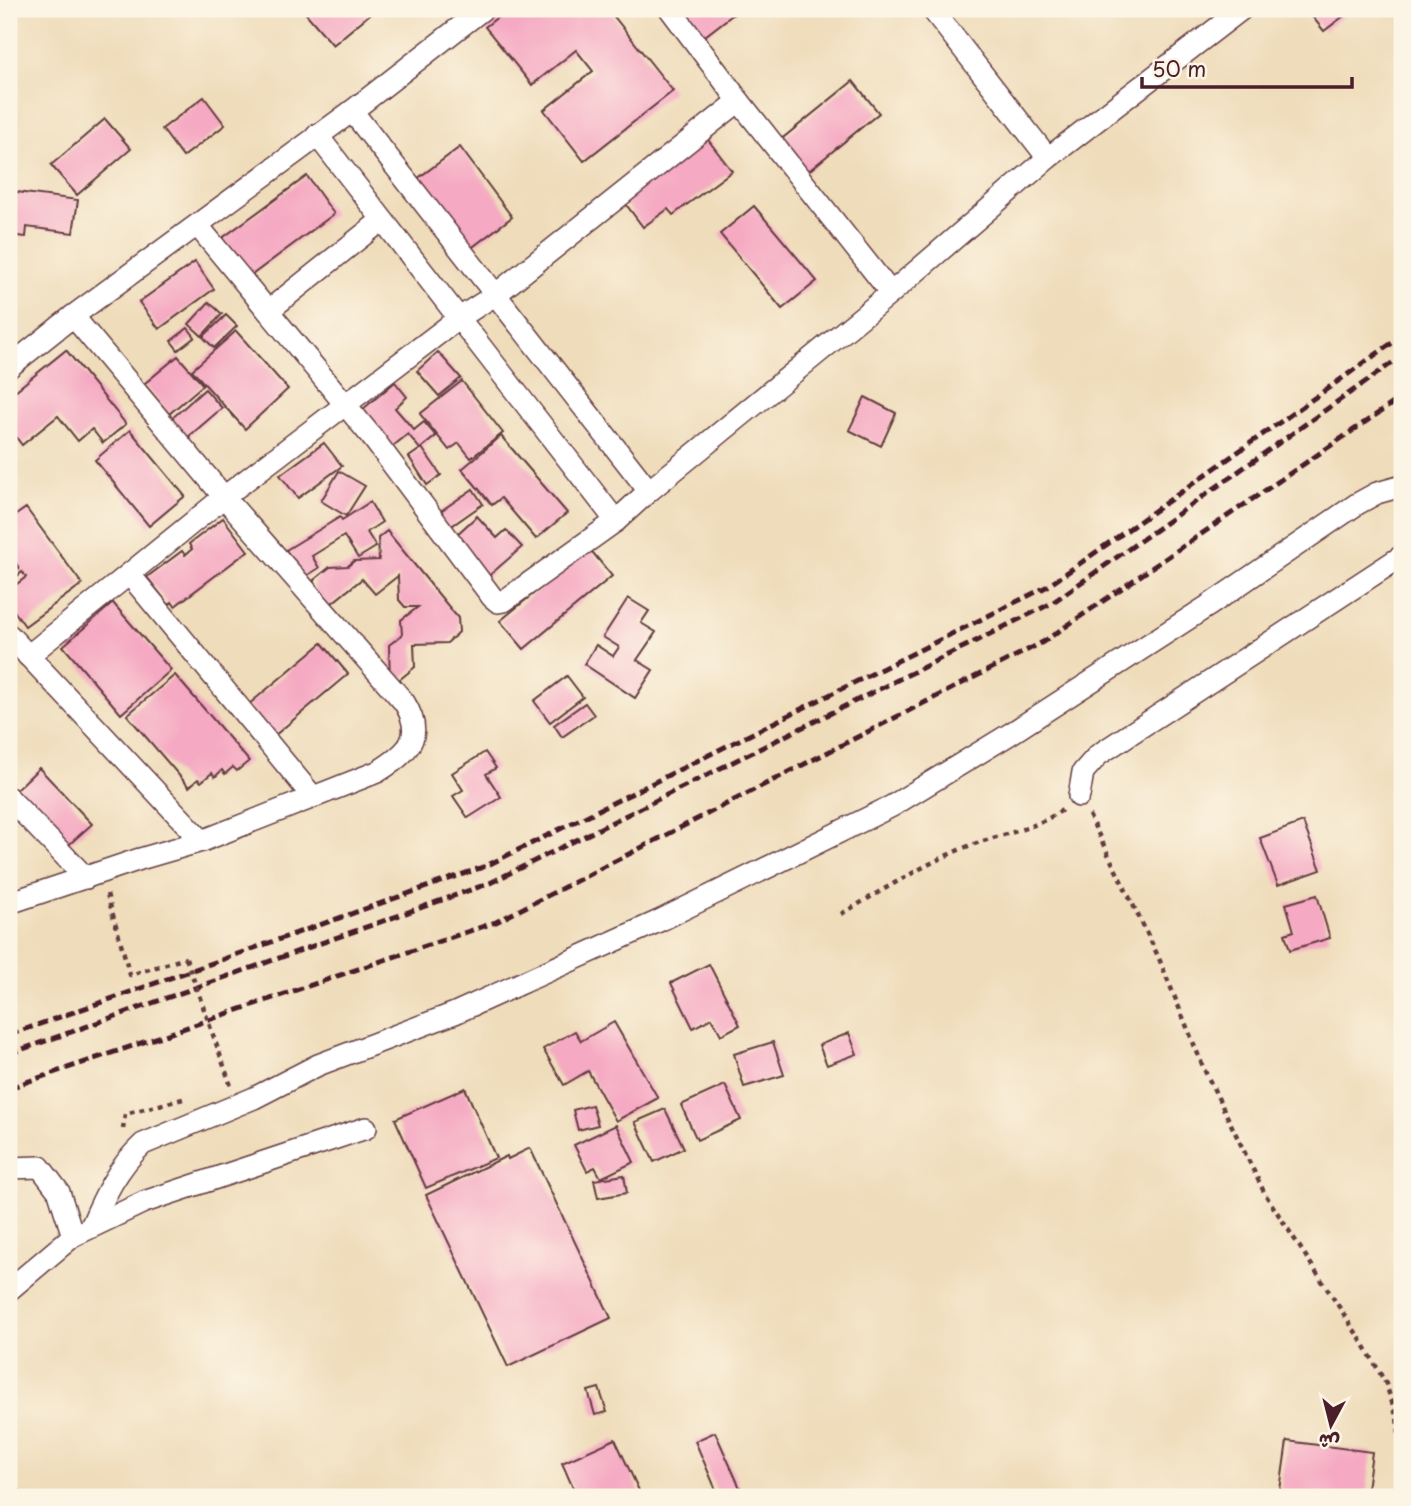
<svg xmlns="http://www.w3.org/2000/svg" width="1411" height="1506" font-family="'Playpen Sans','Playpen Sans Arabic',sans-serif">
<style>
.building{fill:#f5a9c2}
.lines{fill:none;stroke-linecap:round;stroke-linejoin:round}
.street-casing{stroke:#633b40;stroke-width:24}
.path{stroke:#633b40;stroke-width:4.5;stroke-dasharray:5 5;stroke-linecap:butt}
.street{stroke:#fff;stroke-width:21}
.rail{stroke:#4a1f2b;stroke-width:5;stroke-dasharray:10 5;stroke-linecap:butt}
.path-bridge{stroke:#633b40;stroke-width:4.5;stroke-dasharray:5 5;stroke-linecap:butt}
</style>
<rect width="100%" height="100%" fill="#fcf5e5"/>
<filter id="ink" filterUnits="userSpaceOnUse"><feTurbulence type="fractalNoise" baseFrequency=".0143" numOctaves="2"/><feDisplacementMap in="SourceGraphic" scale="14" xChannelSelector="R" yChannelSelector="G"/><feConvolveMatrix kernelMatrix="1 2 1 2 8 2 1 2 1" color-interpolation-filters="sRGB"/></filter>
<filter id="wash" filterUnits="userSpaceOnUse"><feTurbulence type="fractalNoise" baseFrequency=".00686" numOctaves="4" result="noise"/><feDisplacementMap in="SourceGraphic" scale="28" xChannelSelector="R" yChannelSelector="G"/><feGaussianBlur stdDeviation="1.57" result="paint"/><feColorMatrix in="noise" values="0 0 0 0 0 0 0 0 0 0 0 0 0 0 0 0 0 1.4 0 .05"/><feComposite in="paint" operator="in"/></filter>
<g filter="url(#wash)">
<rect width="100%" height="100%" fill="#efdcba"/>
<g id="blocks">
<g class="building">
<path d="M302,9H376L333,45Z"/>
<path d="M508,9H608L673,91L584,161L544,110L593,71L576,50L532,85L485,27Z"/>
<path d="M677,9H740L701,39Z"/>
<path d="M1306,9H1353L1324,31Z"/>
<path d="M853,81L879,113L805,174L778,142Z"/>
<path d="M204,97L225,125L183,157L162,129Z"/>
<path d="M105,119L131,149L77,195L51,165Z"/>
<path d="M702,132L732,171L673,215L668,209L643,227L619,195Z"/>
<path d="M460,147L512,217L470,249L417,179Z"/>
<path d="M307,176L334,214L249,277L221,239Z"/>
<path d="M9,191L78,200L73,233L27,227L26,237L9,235Z"/>
<path d="M754,206L817,281L782,309L720,234Z"/>
<path d="M195,262L214,289L159,329L139,302Z"/>
<path d="M209,302L222,314L202,336L189,324Z"/>
<path d="M226,315L237,326L214,348L203,337Z"/>
<path d="M188,328L195,337L178,350L171,341Z"/>
<path d="M236,331L288,389L245,429L192,370Z"/>
<path d="M66,350L126,424L103,443L92,429L78,441L58,416L22,445L9,428V396Z"/>
<path d="M438,352L461,378L439,396L417,371Z"/>
<path d="M178,356L203,385L169,414L144,384Z"/>
<path d="M462,381L503,433L471,458L459,443L449,450L420,414Z"/>
<path d="M395,382L407,397L395,408L414,430L424,422L436,436L420,449L408,434L387,451L356,415Z"/>
<path d="M205,389L222,408L187,438L171,419Z"/>
<path d="M865,397L896,413L881,446L849,430Z"/>
<path d="M130,430L185,496L149,526L95,460Z"/>
<path d="M501,436L567,513L536,539L501,498L492,505L462,469Z"/>
<path d="M324,443L342,466L298,498L280,475Z"/>
<path d="M422,448L441,475L427,485L409,457Z"/>
<path d="M339,471L365,486L346,516L321,501Z"/>
<path d="M473,489L483,504L443,532L432,517Z"/>
<path d="M370,502L382,522L367,532L376,547L358,558L344,536L312,556L319,568L303,578L286,550L340,517L342,520Z"/>
<path d="M26,508L82,584L25,626L9,604V590L26,577L22,572L9,583V557L20,569L9,554V520Z"/>
<path d="M477,516L497,538L506,530L522,547L484,580L454,537Z"/>
<path d="M223,518L248,551L175,606L172,602L169,605L147,577L182,551L185,555L192,549L189,544Z"/>
<path d="M387,531L458,618L459,632L447,643L414,644L415,667L393,685L390,682L389,645L402,635L401,620L418,607H405L399,600L398,576L375,594L362,579L327,607L314,591V580L330,567L348,566L354,561L379,560L378,538Z"/>
<path d="M589,548L612,576L524,649L500,621Z"/>
<path d="M628,598L649,611L641,623L656,632L637,660L653,670L635,698L584,664L596,645L613,656L619,647L603,637Z"/>
<path d="M113,603L171,670L121,714L63,646Z"/>
<path d="M322,643L348,674L274,736L248,705Z"/>
<path d="M175,675L249,761L237,771L233,767L225,774L222,770L215,777L212,773L201,782L198,779L189,787L127,715Z"/>
<path d="M567,676L583,697L550,722L534,701Z"/>
<path d="M585,703L594,715L562,737L554,725Z"/>
<path d="M485,752L496,768L486,774L501,797L468,818L453,796L463,790L452,773Z"/>
<path d="M39,768L92,824L64,849L12,794Z"/>
<path d="M1303,822L1321,870L1278,885L1260,838Z"/>
<path d="M1317,895L1330,938L1290,950L1285,934L1294,931L1286,904Z"/>
<path d="M709,964L740,1025L721,1035L712,1018L693,1028L671,983Z"/>
<path d="M614,1022L658,1098L616,1121L588,1071L564,1085L543,1049L575,1031L581,1041Z"/>
<path d="M849,1033L857,1054L827,1065L819,1045Z"/>
<path d="M773,1042L784,1075L744,1087L734,1054Z"/>
<path d="M725,1085L741,1120L697,1140L681,1105Z"/>
<path d="M465,1088L496,1158L426,1188L395,1119Z"/>
<path d="M592,1105L598,1125L578,1130L573,1110Z"/>
<path d="M665,1109L684,1148L654,1162L635,1122Z"/>
<path d="M616,1125L634,1162L601,1178L595,1167L587,1171L574,1145Z"/>
<path d="M530,1148L611,1318L508,1367L426,1195L507,1156L508,1159Z"/>
<path d="M624,1175L627,1193L598,1198L594,1180Z"/>
<path d="M599,1388L607,1412L595,1415L588,1391Z"/>
<path d="M715,1432L741,1490L724,1497H719L695,1441Z"/>
<path d="M615,1439L642,1497H577L562,1463Z"/>
<path d="M1287,1441L1372,1452L1366,1497H1279Z"/>
</g>
</g>
</g>
<g filter="url(#ink)">
<use href="#blocks" fill-opacity="0" stroke="#633b40" stroke-width="2"/>
<g class="lines">
<defs>
<g id="street">
<path d="M670,9L739,101L891,293"/>
<path d="M932,9L1048,158"/>
<path d="M352,111L649,491"/>
<path d="M317,135L616,521"/>
<path d="M198,226L372,437L492,597L498,602L504,601L616,521L649,491L891,293L1048,158L1242,9"/>
<path d="M268,311L382,220"/>
<path d="M9,367L73,316L352,111L483,9"/>
<path d="M130,575L313,797"/>
<path d="M9,635L202,841"/>
<path d="M28,656L224,497L459,318L495,295L739,101"/>
<path d="M1079,796L1083,772L1098,755L1402,556"/>
<path d="M9,798L86,878"/>
<path d="M9,903L140,859L202,841L377,772C408,753 426,737 404,702L224,497L73,316"/>
<path d="M9,1168L40,1167L59,1192L73,1236"/>
<path d="M91,1227C104,1196 118,1167 143,1144L254,1098L318,1065L455,1013L659,921L892,806L1010,734L1208,606L1357,504L1377,493L1402,486"/>
<path d="M9,1290L73,1236L144,1202L366,1128"/>
<path d="M9,1495L11,1497"/>
</g>
</defs>
<use href="#street" class="street-casing"/>
<g class="path">
<path d="M1089,815L1158,956L1204,1069L1265,1194L1366,1348L1386,1384L1397,1418L1402,1459"/>
<path d="M107,894L130,975L186,958"/>
<path d="M841,914C882,891 922,865 966,847C999,834 1032,831 1062,810"/>
<path d="M123,1129L125,1114L183,1099"/>
</g>
<use href="#street" class="street"/>
<g class="rail">
<path d="M9,1035L486,866L1048,586L1402,336"/>
<path d="M9,1054L490,883L1052,603L1402,356"/>
<path d="M9,1088L496,922L1043,642L1402,397"/>
</g>
<path class="path-bridge" d="M186,958L231,1086"/>
</g>
</g>
<rect width="1411" height="1506" fill="none" stroke="#fcf5e5" stroke-width="35"/>
<g transform="translate(1331 1425) rotate(187)" stroke="#fcf5e5" stroke-width="5" paint-order="stroke">
<path d="M0-5L12 26L0 18L-12 26Z" fill="#4a1f2b"/>
<text y="-10" font-size="19" font-weight="bold" text-anchor="middle" fill="#4a1f2b">ش</text>
</g>
<path d="M1142 77v10h210v-10" fill="none" stroke="#4a1f2b" stroke-width="3.5"/>
<text x="1152" y="77" font-size="21" fill="#4a1f2b" stroke="#fcf5e5" stroke-width="5" paint-order="stroke">50 m</text>
</svg>
